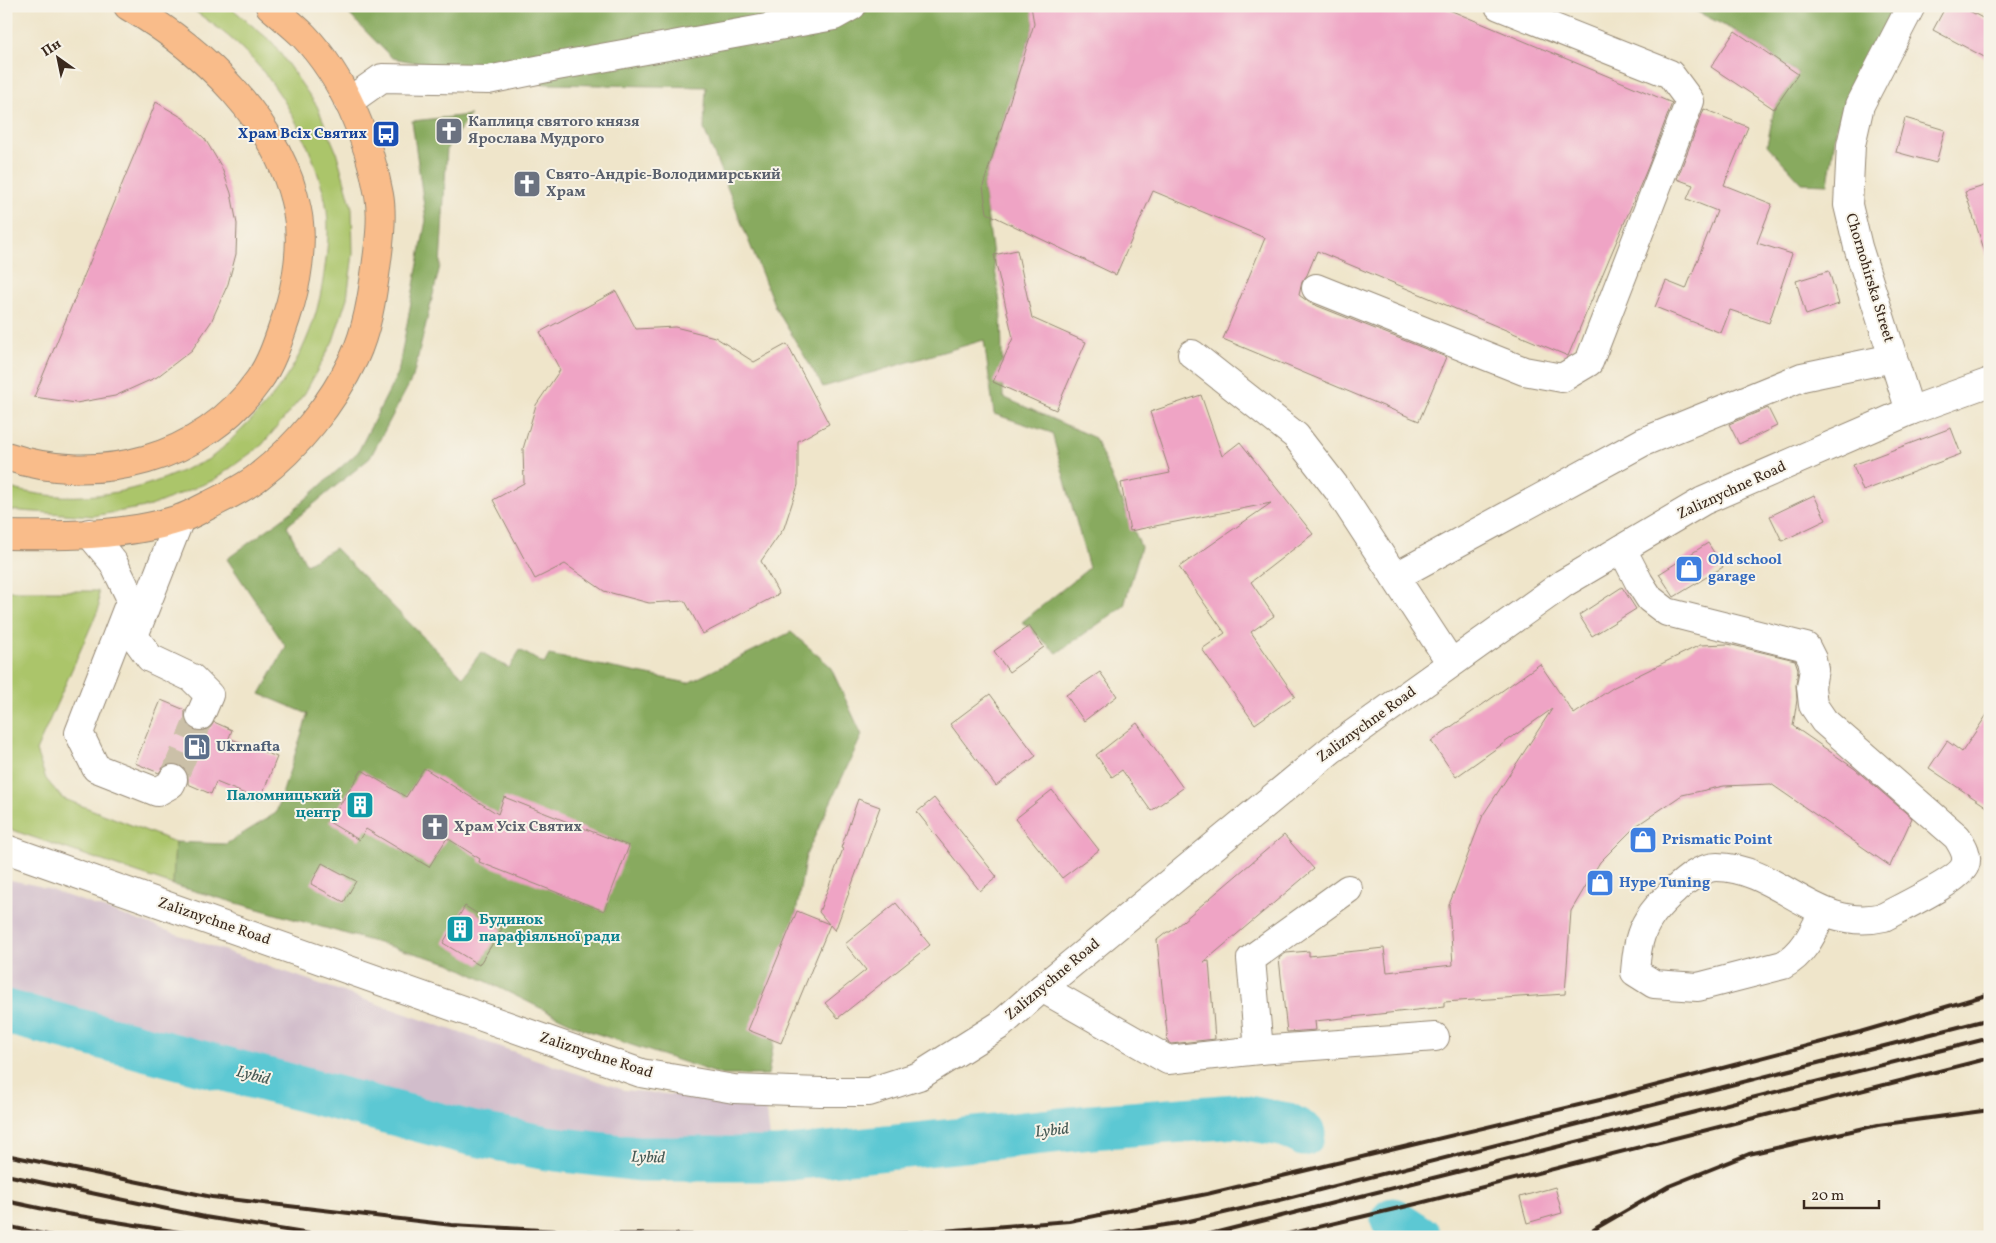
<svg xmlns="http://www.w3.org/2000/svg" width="1996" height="1243" font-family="Vollkorn,serif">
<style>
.industrial{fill:#d1bdcb}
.green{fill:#abc56b;stroke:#737844}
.forest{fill:#88aa5f;stroke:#626a3e}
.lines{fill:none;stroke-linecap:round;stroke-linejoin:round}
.river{stroke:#5cc8d3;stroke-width:45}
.building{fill:#efa4c5}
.minor-tunnel{stroke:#cbc0a8;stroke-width:28;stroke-dasharray:28 14;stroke-linecap:butt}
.minor-casing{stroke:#958874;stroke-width:30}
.major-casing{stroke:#958874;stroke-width:30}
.minor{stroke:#fff;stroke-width:28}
.major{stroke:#f9bc8a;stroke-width:28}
.rail{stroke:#3b2a1e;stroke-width:4}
.labels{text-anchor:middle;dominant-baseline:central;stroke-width:4;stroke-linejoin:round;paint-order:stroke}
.worship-label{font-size:15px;font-weight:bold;fill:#5b616d;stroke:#f7f3e8;text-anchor:start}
.transit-label{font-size:15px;font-weight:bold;fill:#164399;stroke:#f7f3e8;text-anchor:end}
.street-label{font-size:15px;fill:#3b2a1e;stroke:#f7f3e8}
.shop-label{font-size:15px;font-weight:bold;fill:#366cbe;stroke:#f7f3e8;text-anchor:start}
.service-label{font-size:15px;font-weight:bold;fill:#4e5e75;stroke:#f7f3e8;text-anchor:start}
.culture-label{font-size:15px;font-weight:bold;fill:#0d838f;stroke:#f7f3e8;text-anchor:end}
.water-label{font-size:16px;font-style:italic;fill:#455954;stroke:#f7f3e8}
</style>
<rect width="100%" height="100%" fill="#f7f3e8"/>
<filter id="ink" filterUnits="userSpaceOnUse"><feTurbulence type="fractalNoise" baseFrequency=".02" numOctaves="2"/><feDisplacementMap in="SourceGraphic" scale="10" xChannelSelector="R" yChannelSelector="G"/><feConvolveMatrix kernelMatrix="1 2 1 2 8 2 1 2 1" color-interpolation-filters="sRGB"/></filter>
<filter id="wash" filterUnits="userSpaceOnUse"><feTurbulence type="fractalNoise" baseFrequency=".0096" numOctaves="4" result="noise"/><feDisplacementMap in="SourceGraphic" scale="20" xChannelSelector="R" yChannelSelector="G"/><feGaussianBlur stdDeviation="1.12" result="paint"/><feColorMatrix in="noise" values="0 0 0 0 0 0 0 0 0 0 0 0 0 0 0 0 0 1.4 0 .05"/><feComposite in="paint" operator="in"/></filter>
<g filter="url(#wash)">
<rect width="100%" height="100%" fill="#efe5ca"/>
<path class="industrial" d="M6,879L39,886L624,1090L766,1104L771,1147L645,1151L544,1142L503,1133L6,1006Z"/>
<g class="green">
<path d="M188,6H229L273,43L317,106L336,151L352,208L353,254L347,298L333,341L305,393L262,445L214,480L151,506L93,516L6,510V487C67,505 130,496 186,469C195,465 206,462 213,456C222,450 230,440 238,433C287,387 315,340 324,274C328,247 331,218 323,191C307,132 275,75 228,36C215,25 201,16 188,6Z"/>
<path d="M6,591H98L99,608L36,751L46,779L62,798L175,842L173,885L6,828Z"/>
</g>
<g class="forest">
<path d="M341,6H1032L1034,24L983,186L1001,310L1003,397L1095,438L1141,547L1124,606L1057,653L1022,622L1089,568L1052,433L994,414L984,340L823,387L775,307L704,129L706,87L546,84L477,74L392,58Z"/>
<path d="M1686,6H1900L1873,52L1837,125L1828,184L1802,183L1767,145L1774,109L1798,73L1735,31Z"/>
<path d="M470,115L447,148L440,266L413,377L370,458L287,526L306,564L335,548L463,677L481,652L509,668L520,650L544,664L549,655L688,683L791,632L830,666L862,735L806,855L768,1075H722L583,1029L449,963L173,885L175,842L226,844L276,813L308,714L260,694L286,647L227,559L290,513L358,452L398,373L426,220L412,121Z"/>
</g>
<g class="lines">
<g class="river">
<path d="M6,1012L470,1133L547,1148L639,1159H779L1091,1127L1236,1116L1287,1125L1303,1134"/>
<path d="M1393,1220L1419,1237"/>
</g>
</g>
<g id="blocks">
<g class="building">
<path d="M1031,6H1440L1672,103L1648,167L1568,356L1317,251L1307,275L1302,282L1299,295L1310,303L1446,357L1419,421L1223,339L1265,238L1153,191L1116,275L987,213L983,186L1034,24Z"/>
<path d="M1946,6H1960L1990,22V60L1933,30Z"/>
<path d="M1735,31L1798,74L1774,109L1711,67Z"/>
<path d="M156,102L183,118L205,139L221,166L231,193L237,224L236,254L228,284L211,322L192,350L157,377L115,396L76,403L34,397Z"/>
<path d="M1704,109L1748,127L1724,185L1772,204L1757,243L1792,254L1769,323L1730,310L1721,333L1655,307L1666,281L1686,289L1717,211L1687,199L1693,185L1677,179Z"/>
<path d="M1905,118L1945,130L1936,163L1896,152Z"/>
<path d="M1990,184V255H1986L1965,192Z"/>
<path d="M1017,250L1032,318L1086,342L1056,410L993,382L1013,338L994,255Z"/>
<path d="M1829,271L1839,304L1806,315L1796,281Z"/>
<path d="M616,291L636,329L675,327L715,337L754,362L787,344L829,424L798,441V485L784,528L761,561L779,594L703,634L685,601L649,603L604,591L565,564L535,579L493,500L524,483L523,449L536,405L560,370L540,332Z"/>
<path d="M1201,395L1222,456L1240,442L1313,534L1251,582L1274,616L1251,632L1295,696L1255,724L1202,649L1225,633L1179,567L1271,503L1130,531L1121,483L1170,473L1150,412Z"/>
<path d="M1768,408L1777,426L1739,444L1729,424Z"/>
<path d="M1951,428L1961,454L1863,491L1853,465Z"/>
<path d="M1814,495L1826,520L1782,541L1770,516Z"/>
<path d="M1708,543L1723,567L1674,597L1659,574Z"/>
<path d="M1622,587L1636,609L1592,636L1579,615Z"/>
<path d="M1029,626L1044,647L1009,672L994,651Z"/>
<path d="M1728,644L1795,660L1798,669L1796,685L1797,700L1793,726L1855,769L1912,818L1890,866L1771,784L1724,786L1682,795L1636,826L1600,862L1571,911L1565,994L1444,1002V1007L1315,1021L1316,1030L1287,1032L1279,958L1286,953L1309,951V956L1384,948L1387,972L1453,965L1449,905L1483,815L1552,709L1456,777L1431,741L1540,664L1574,714L1614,687L1700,645Z"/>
<path d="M1100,672L1117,696L1084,721L1066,695Z"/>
<path d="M990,694L1036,756L996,786L950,724Z"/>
<path d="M161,700L185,710V718L187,725L193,730L202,731L210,728L214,722L232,730L229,738L277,757L260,800L216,782L211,794L188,784V777L186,770L178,764H170L164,766L159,773L135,763Z"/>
<path d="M1990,710V809L1929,768L1947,741L1962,752Z"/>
<path d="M1137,723L1183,788L1151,811L1122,770L1112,777L1096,755Z"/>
<path d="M424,768L498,814L504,797L629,846L604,911L479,862L480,859L447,838L429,867L366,829L359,840L329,822L362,770L406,797Z"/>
<path d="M1052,790L1099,850L1062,878L1015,819Z"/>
<path d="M934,798L997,877L980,891L917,812Z"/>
<path d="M858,799L880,807L835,931L830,925L781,1043L748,1030L797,911L829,924L819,912L843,849L841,848Z"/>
<path d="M1284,835L1314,869L1204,962L1209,961L1215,1039L1171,1044L1168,1042L1157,940L1167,932H1170Z"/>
<path d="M322,863L356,881L344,902L311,884Z"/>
<path d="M896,903L930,945L838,1018L825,1003L866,970L845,944Z"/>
<path d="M465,906L502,929L479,965L443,943Z"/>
<path d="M1555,1187L1562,1213L1527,1223L1520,1197Z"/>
</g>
</g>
</g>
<g filter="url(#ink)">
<use href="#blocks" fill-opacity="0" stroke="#958874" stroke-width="1"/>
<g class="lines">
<path class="minor-tunnel" d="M173,779L200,716"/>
<defs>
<g id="minor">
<path d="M348,102L382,78L488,80L557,66L834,16L852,6"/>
<path d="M1316,288L1524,371L1562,378L1589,362L1690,101L1670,74L1499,6"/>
<path d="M1192,354L1296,436L1338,490L1451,663"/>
<path d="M1910,411L1858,247L1848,205L1851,145L1860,105L1911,6"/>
<path d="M180,519L134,636L150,658L192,678L209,695L200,716"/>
<path d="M89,533L113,562L131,599L79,733L96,768L157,792L171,784L173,779"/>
<path d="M1622,549L1639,582L1650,599L1667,612L1806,647L1812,659L1814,669L1811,687L1813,705L1824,721L1957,837C1962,845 1969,855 1965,865C1960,880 1900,908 1884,917C1816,933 1780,868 1717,867C1701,867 1686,880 1675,890C1661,902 1647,917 1641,935C1637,946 1636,960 1635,972L1654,984L1698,987L1783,965C1804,954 1813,933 1823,912"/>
<path d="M1395,577L1643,442L1802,377L1893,358"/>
<path d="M6,849L641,1073L734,1089L821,1092H869L919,1076L1000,1025L1042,988L1332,749L1564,583L1703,501L1910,411L1990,382"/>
<path d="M1042,988L1168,1060L1259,1050L1251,959L1348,889"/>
<path d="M1259,1050L1435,1037"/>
</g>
<g id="major">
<path d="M6,456C97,487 203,460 259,380C272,362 279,338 286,318C297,285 304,243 297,210C280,122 202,49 128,6"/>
<path d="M6,535C62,536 126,536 179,519C189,516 199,510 209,505C225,497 244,488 258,477C298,446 332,404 354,358C367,330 372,298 376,268C379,246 383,217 379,195C369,139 343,77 304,36C293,25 281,16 270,6"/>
</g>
</defs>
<use href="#minor" class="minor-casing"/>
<use href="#major" class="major-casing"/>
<use href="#minor" class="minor"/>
<use href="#major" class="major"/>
<g class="rail">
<path d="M6,1155L212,1197L452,1225L612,1234L792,1236L917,1233L1069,1221L1207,1194L1608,1098L1860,1032L1990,994"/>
<path d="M6,1175L205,1217L329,1237"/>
<path d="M6,1201L67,1214L210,1237"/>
<path d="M6,1226L57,1237"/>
<path d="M1088,1237L1185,1222L1284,1199L1990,1019"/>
<path d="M1198,1237L1990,1038"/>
<path d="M1276,1237L1416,1204L1990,1058"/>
<path d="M1584,1237L1598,1227L1669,1186L1749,1154L1878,1125L1990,1110"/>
</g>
</g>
</g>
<defs>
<symbol id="church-square" viewBox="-11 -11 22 22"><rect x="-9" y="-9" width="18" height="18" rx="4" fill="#6b7280" stroke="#f7f3e8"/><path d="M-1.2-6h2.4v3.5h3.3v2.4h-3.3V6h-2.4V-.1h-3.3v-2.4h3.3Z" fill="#fff"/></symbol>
<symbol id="bus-square" viewBox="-11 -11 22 22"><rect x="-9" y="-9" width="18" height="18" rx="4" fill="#1a4fb4" stroke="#f7f3e8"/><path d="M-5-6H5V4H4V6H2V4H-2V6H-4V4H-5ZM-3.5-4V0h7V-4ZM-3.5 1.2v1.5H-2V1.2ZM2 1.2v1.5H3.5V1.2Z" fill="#fff"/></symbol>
<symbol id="shop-square" viewBox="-11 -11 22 22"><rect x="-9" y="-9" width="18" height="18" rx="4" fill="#3f7fe0" stroke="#f7f3e8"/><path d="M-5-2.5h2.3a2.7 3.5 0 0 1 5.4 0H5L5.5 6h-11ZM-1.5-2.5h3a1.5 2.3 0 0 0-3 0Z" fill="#fff"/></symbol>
<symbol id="fuel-square" viewBox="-11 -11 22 22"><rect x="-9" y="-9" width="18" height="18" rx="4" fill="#5c6f8a" stroke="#f7f3e8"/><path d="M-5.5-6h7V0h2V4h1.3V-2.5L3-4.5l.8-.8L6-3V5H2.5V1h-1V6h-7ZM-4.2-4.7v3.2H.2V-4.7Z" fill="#fff"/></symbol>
<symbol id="building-square" viewBox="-11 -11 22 22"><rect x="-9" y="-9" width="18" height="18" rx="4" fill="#0f9aa8" stroke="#f7f3e8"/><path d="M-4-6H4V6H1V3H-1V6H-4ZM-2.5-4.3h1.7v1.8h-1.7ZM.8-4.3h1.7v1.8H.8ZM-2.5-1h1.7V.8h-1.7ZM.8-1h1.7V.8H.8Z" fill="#fff"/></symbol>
</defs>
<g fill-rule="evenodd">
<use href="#church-square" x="433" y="115" width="32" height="32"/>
<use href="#bus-square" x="370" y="118" width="32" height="32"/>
<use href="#church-square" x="511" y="168" width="32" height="32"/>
<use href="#shop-square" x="1673" y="553" width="32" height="32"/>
<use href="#fuel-square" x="181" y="731" width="32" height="32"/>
<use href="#building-square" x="344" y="789" width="32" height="32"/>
<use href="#church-square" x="419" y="811" width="32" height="32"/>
<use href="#shop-square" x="1627" y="824" width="32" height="32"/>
<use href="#shop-square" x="1584" y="867" width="32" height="32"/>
<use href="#building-square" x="444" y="913" width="32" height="32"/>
</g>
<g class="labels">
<g class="worship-label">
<text x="468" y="122">Каплиця святого князя<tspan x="468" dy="17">Ярослава Мудрого</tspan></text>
<text x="546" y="175">Свято-Андріє-Володимирський<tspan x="546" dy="17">Храм</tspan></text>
<text x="454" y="827">Храм Усіх Святих</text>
</g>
<g class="transit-label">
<text x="367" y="134">Храм Всіх Святих</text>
</g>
<g class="street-label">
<text transform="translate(1869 278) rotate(73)">Chornohirska Street</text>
<text transform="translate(1732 491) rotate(-25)">Zaliznychne Road</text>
<text transform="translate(1367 725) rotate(-36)">Zaliznychne Road</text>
<text transform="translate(214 922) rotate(19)">Zaliznychne Road</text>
<text transform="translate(1053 980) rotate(-40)">Zaliznychne Road</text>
<text transform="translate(596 1056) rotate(18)">Zaliznychne Road</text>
</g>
<g class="shop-label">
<text x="1708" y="560">Old school<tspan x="1708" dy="17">garage</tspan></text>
<text x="1662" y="840">Prismatic Point</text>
<text x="1619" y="883">Hype Tuning</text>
</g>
<g class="service-label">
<text x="216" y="747">Ukrnafta</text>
</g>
<g class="culture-label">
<text x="341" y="796">Паломницький<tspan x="341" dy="17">центр</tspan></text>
<text x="479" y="920" text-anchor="start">Будинок<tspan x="479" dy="17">парафіяльної ради</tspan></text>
</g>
<g class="water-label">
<text transform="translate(253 1076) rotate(15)">Lybid</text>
<text transform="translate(1052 1131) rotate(-6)">Lybid</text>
<text transform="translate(648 1158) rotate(2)">Lybid</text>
</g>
</g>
<rect width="1996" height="1243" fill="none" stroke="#f7f3e8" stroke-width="25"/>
<g transform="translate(58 58) rotate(327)" stroke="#f7f3e8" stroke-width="4" paint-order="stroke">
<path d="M0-4L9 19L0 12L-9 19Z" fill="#3b2a1e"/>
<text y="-8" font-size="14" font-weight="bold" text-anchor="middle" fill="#3b2a1e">Пн</text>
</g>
<path d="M1804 1200v8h75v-8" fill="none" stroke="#3b2a1e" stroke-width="2.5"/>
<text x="1811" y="1200" font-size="15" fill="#3b2a1e" stroke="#f7f3e8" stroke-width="4" paint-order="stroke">20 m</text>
</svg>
